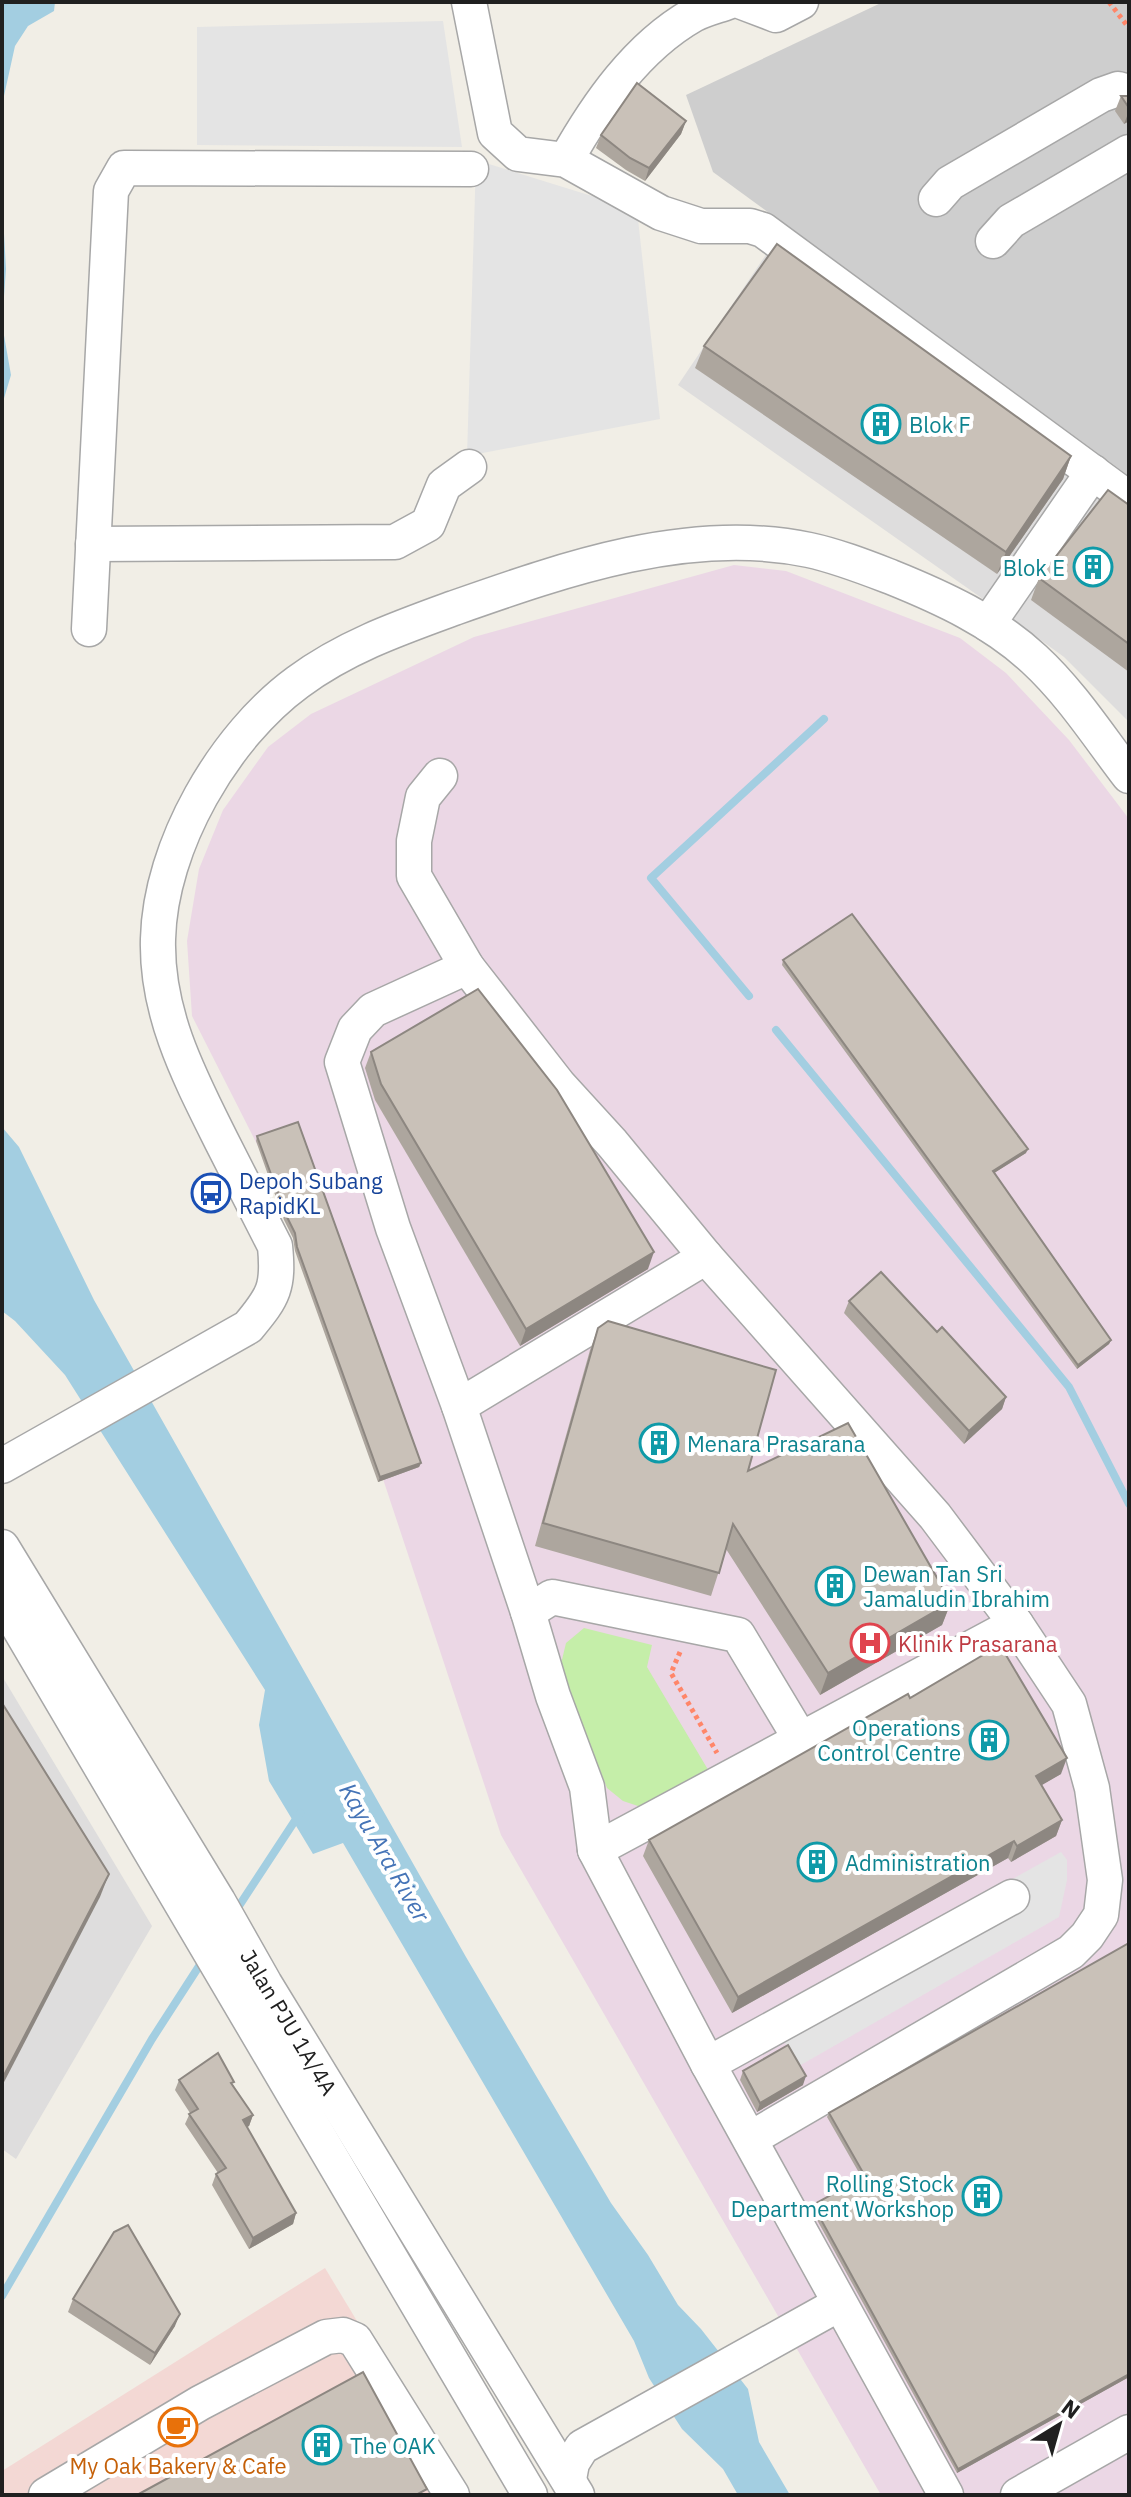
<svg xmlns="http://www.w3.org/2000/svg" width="1131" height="2497" font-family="'IBM Plex Sans',sans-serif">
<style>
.residential{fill:#dedddd}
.commercial{fill:#f3d8d4}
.industrial{fill:#ebd7e5}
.religious{fill:#cecece}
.grass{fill:#c5eea9}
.parking{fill:#e4e4e4}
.water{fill:#a3cee1}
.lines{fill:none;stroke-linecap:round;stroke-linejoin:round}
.stream{stroke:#a3cee1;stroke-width:8}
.minor-casing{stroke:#a7a7a7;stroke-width:37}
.path{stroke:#ff8669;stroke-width:5;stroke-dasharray:4 4;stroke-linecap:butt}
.minor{stroke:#fff;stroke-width:34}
.wall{fill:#ada69e}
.shaded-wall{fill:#8d8781}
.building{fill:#c9c1b8;stroke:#8d8781;stroke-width:2}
.labels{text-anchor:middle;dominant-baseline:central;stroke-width:8;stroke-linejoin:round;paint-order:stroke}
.culture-label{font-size:22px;fill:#0d838f;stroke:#fff;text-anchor:start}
.transit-label{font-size:22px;fill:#164399;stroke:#fff;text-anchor:start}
.health-label{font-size:22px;fill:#be3a42;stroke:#fff;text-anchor:start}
.street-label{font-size:22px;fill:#202020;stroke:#fff}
.food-label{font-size:22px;fill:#c56008;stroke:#fff}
.water-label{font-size:24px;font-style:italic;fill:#4574b7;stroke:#fff}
</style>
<rect width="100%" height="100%" fill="#f1eee6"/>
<g class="residential">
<path d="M786,225L1129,476V722L1064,657L1020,625L678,385Z"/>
<path d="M2,1676L152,1926L16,2159L2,2149Z"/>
</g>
<path class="commercial" d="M325,2268L462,2495H2V2471Z"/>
<path class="industrial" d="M734,565L786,571L960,638L1006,673L1069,740L1129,819V2495H881L501,1835L331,1322L268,1166L192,1016L187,941L199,869L223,810L268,747L311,714L474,637Z"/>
<path class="religious" d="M883,2H1129V476L713,172L686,95Z"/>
<path class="grass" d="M584,1628L652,1645L647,1667L710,1773L644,1808L623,1801L607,1788L560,1668L566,1643Z"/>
<g class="parking">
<path d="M443,21L462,147L197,145V27Z"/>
<path d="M476,160L637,210L660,419L467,456Z"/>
<path d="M1061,1852L1067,1860V1880L1059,1917L799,2066L768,2015Z"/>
</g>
<g class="water">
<path d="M2,2H55L54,11L28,26L15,46L2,105Z"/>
<path d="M2,198L6,269L2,324L11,375L2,405Z"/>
<path d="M2,1127L19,1147L94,1300L466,1957L611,2203L648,2255L678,2305L701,2329L748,2389L759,2442L790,2495H738L723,2469L682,2429L649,2378L634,2341L343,1843L313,1854L269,1781L259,1725L265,1690L65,1375L15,1321L2,1311Z"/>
</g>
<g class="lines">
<g class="stream">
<path d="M749,996L651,878L824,719"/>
<path d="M776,1030L1069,1387L1129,1504"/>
<path d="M235,1912L300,1813"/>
<path d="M2,2296L152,2039L203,1960"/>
</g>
<defs>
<g id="minor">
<path d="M469,2L495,133L518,154L566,160L661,213L701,226H750L763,230L1129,499"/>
<path d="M742,2L776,15L801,2"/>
<path d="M566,160C597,105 637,47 693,15C704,9 717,6 728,2"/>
<path d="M936,199L950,183L1101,95L1118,89L1129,92"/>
<path d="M993,241L1011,221L1129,152"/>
<path d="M93,544L395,542L428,524L444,485L469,467"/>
<path d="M988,624L1093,472"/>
<path d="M89,629L111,191L124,168L471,169"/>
<path d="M440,776L423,797L414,841V876L467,967L559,1085L612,1143L706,1257L935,1516L1016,1624L1069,1704L1092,1788L1105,1880L1101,1915L1087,1936L1071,1952L750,2139"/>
<path d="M467,967L373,1010L355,1029L342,1062L393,1228L459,1406L528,1612L553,1696L587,1787L595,1850L708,2064L946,2495"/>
<path d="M459,1406L706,1257"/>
<path d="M2,1466L248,1327C274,1296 279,1287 275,1246C257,1210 239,1175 221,1140C189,1076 156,1013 158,939C160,846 224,736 298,682C345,647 399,628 454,608C565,569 690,525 809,550C837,556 865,567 891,577C943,598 993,621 1034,659C1071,693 1099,737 1129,776"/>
<path d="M2,1547L218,1901L265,1984L577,2495"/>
<path d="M2,1599L530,2495"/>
<path d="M528,1612L552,1597L738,1635L801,1740"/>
<path d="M595,1850L1016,1624"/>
<path d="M708,2064L1012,1897"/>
<path d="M569,2479L572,2463L582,2447L839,2304"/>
<path d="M46,2495L200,2403L326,2337L343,2335L355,2340L452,2495"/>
<path d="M1018,2495L1129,2432"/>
</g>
</defs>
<use href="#minor" class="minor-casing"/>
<g class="path">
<path d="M1109,2L1129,28"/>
<path d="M680,1652L671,1673L717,1753"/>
</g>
<use href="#minor" class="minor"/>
</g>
<g class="wall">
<path d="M1121,96H1129V121L1124,124L1115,111Z"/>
<path d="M686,121L681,134L645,181L626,170L596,148L601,135Z"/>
<path d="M704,346L1071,456L1063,479L997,574L695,368Z"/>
<path d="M1129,505V672L1031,600L1039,578Z"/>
<path d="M783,960L1026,1153L994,1173L1111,1340L1109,1344L1077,1369L782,965Z"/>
<path d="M371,1052L648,1269L520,1346L375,1100L365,1068Z"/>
<path d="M257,1136L421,1463L419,1467L378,1482L295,1251L293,1238L284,1220L256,1141Z"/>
<path d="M849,1301L937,1332L1006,1397L1002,1409L964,1444L844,1313Z"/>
<path d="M598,1328L748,1471L951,1602L942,1625L820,1695L726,1549L711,1596L535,1546L590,1350Z"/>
<path d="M910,1698L1061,1774L1041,1785L1062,1820L1056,1836L1011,1862L1008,1858L732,2013L643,1856L649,1840Z"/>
<path d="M743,2071L803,2085L757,2112L740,2080Z"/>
<path d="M179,2080L233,2085L253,2115L249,2126L247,2127L296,2213L293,2224L249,2249L212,2185L216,2174L218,2173L185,2124L190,2113L175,2090Z"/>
<path d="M829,2113L1129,2377L957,2473L811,2209L813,2205L862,2178L827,2117Z"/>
<path d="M73,2299L175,2326L150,2365L68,2312Z"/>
</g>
<g class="shaded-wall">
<path d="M1129,111V121L1124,124Z"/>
<path d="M686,121L681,134L645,181L649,168Z"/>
<path d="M1071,456L1063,479L997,574L1006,552Z"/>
<path d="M1028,1149L1026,1153L991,1175L993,1171Z"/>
<path d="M654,1252L648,1269L520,1346L526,1329Z"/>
<path d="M1111,1340L1109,1344L1077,1369L1078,1365Z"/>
<path d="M1006,1397L1002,1409L964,1444L969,1431Z"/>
<path d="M421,1463L419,1467L378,1482L380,1477Z"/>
<path d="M951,1602L942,1625L820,1695L828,1673Z"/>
<path d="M1067,1758L1061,1774L1030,1792L1036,1776Z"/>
<path d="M1062,1820L1056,1836L1011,1862L1017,1846Z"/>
<path d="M1014,1841L1008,1858L732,2013L738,1997Z"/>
<path d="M109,1874L100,1897L2,2086V2079Z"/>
<path d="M806,2076L803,2085L757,2112L760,2103Z"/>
<path d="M253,2115L249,2126L239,2131L243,2120Z"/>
<path d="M296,2213L293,2224L249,2249L253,2238Z"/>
<path d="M180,2314L175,2326L150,2365L155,2353Z"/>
<path d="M1129,2374V2377L957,2473L958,2469Z"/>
</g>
<g class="building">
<path d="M637,83L686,121L649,168L630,158L601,135Z"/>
<path d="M1121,96H1129V108Z"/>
<path d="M777,244L1071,456L1006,552L704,346Z"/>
<path d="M1108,490L1129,505V644L1039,578Z"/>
<path d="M852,914L1028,1149L993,1171L1111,1340L1078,1365L783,960Z"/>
<path d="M478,989L557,1090L654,1252L526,1329L381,1084L371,1052Z"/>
<path d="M298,1122L421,1463L380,1477L297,1247L295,1233L286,1215L257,1136Z"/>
<path d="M881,1272L937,1332L942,1327L1006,1397L969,1431L849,1301Z"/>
<path d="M608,1321L776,1370L748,1471L848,1423L951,1602L828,1673L733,1524L719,1573L543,1523L598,1328Z"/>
<path d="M1000,1645L1067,1758L1036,1776L1062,1820L1017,1846L1014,1841L738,1997L649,1840L908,1694L910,1698Z"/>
<path d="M2,1703L109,1874L2,2079Z"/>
<path d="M1129,1943V2374L958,2469L813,2205L865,2176L829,2113Z"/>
<path d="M788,2045L806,2076L760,2103L743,2071Z"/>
<path d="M218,2053L234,2082L231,2083L253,2115L243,2120L296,2213L253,2238L216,2174L226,2168L189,2114L198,2109L179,2080Z"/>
<path d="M128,2225L180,2314L155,2353L73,2299L114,2232Z"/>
<path d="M363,2372L427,2489L416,2495H137Z"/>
</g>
<defs>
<symbol id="building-ring" viewBox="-11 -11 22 22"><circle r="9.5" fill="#fff" stroke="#0f9aa8" stroke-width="1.5"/><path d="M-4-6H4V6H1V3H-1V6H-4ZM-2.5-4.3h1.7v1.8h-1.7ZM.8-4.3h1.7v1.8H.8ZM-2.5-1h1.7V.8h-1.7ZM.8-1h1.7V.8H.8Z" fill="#0f9aa8"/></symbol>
<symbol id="bus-ring" viewBox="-11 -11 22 22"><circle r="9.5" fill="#fff" stroke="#1a4fb4" stroke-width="1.5"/><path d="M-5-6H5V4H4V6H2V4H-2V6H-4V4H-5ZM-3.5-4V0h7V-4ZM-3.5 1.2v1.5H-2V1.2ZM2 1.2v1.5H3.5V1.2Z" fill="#1a4fb4"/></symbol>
<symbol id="hospital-ring" viewBox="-11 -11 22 22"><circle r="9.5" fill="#fff" stroke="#e0444e" stroke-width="1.5"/><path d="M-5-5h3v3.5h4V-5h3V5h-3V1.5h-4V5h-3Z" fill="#e0444e"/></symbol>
<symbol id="cafe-ring" viewBox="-11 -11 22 22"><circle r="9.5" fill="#fff" stroke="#e8710a" stroke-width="1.5"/><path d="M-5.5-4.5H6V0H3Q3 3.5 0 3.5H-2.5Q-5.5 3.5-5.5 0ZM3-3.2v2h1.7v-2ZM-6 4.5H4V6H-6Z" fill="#e8710a"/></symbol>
</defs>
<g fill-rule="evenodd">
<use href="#building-ring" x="859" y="402" width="44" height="44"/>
<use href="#building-ring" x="1071" y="545" width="44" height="44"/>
<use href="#bus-ring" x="189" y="1171" width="44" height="44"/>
<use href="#building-ring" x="637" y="1421" width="44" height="44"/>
<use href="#building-ring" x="813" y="1564" width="44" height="44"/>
<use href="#hospital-ring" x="848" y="1621" width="44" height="44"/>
<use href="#building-ring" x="967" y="1718" width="44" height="44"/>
<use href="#building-ring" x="795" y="1840" width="44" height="44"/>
<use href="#building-ring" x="960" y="2174" width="44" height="44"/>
<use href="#cafe-ring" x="156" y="2405" width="44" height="44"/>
<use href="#building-ring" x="300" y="2423" width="44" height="44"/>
</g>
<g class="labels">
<g class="culture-label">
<text x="909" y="424">Blok F</text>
<text x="1065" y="567" text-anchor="end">Blok E</text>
<text x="687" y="1443">Menara Prasarana</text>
<text x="863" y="1573">Dewan Tan Sri<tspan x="863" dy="25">Jamaludin Ibrahim</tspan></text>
<text x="961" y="1727" text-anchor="end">Operations<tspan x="961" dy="25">Control Centre</tspan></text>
<text x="845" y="1862">Administration</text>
<text x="954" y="2183" text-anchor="end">Rolling Stock<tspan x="954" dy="25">Department Workshop</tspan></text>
<text x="350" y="2445">The OAK</text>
</g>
<g class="transit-label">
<text x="239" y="1180">Depoh Subang<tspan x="239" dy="25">RapidKL</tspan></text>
</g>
<g class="health-label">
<text x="898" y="1643">Klinik Prasarana</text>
</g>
<g class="street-label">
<text transform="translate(289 2022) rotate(59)">Jalan PJU 1A/4A</text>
</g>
<g class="food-label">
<text x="178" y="2465">My Oak Bakery &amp; Cafe</text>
</g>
<g class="water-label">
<text transform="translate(385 1852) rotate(60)">Kayu Ara River</text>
</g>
</g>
<rect width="1131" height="2497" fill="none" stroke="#202020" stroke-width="8"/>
<g transform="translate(1059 2425) rotate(37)" stroke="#ffffff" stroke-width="6" paint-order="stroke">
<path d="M0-6L14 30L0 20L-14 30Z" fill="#202020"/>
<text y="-12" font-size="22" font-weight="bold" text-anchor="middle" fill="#202020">N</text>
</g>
</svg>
